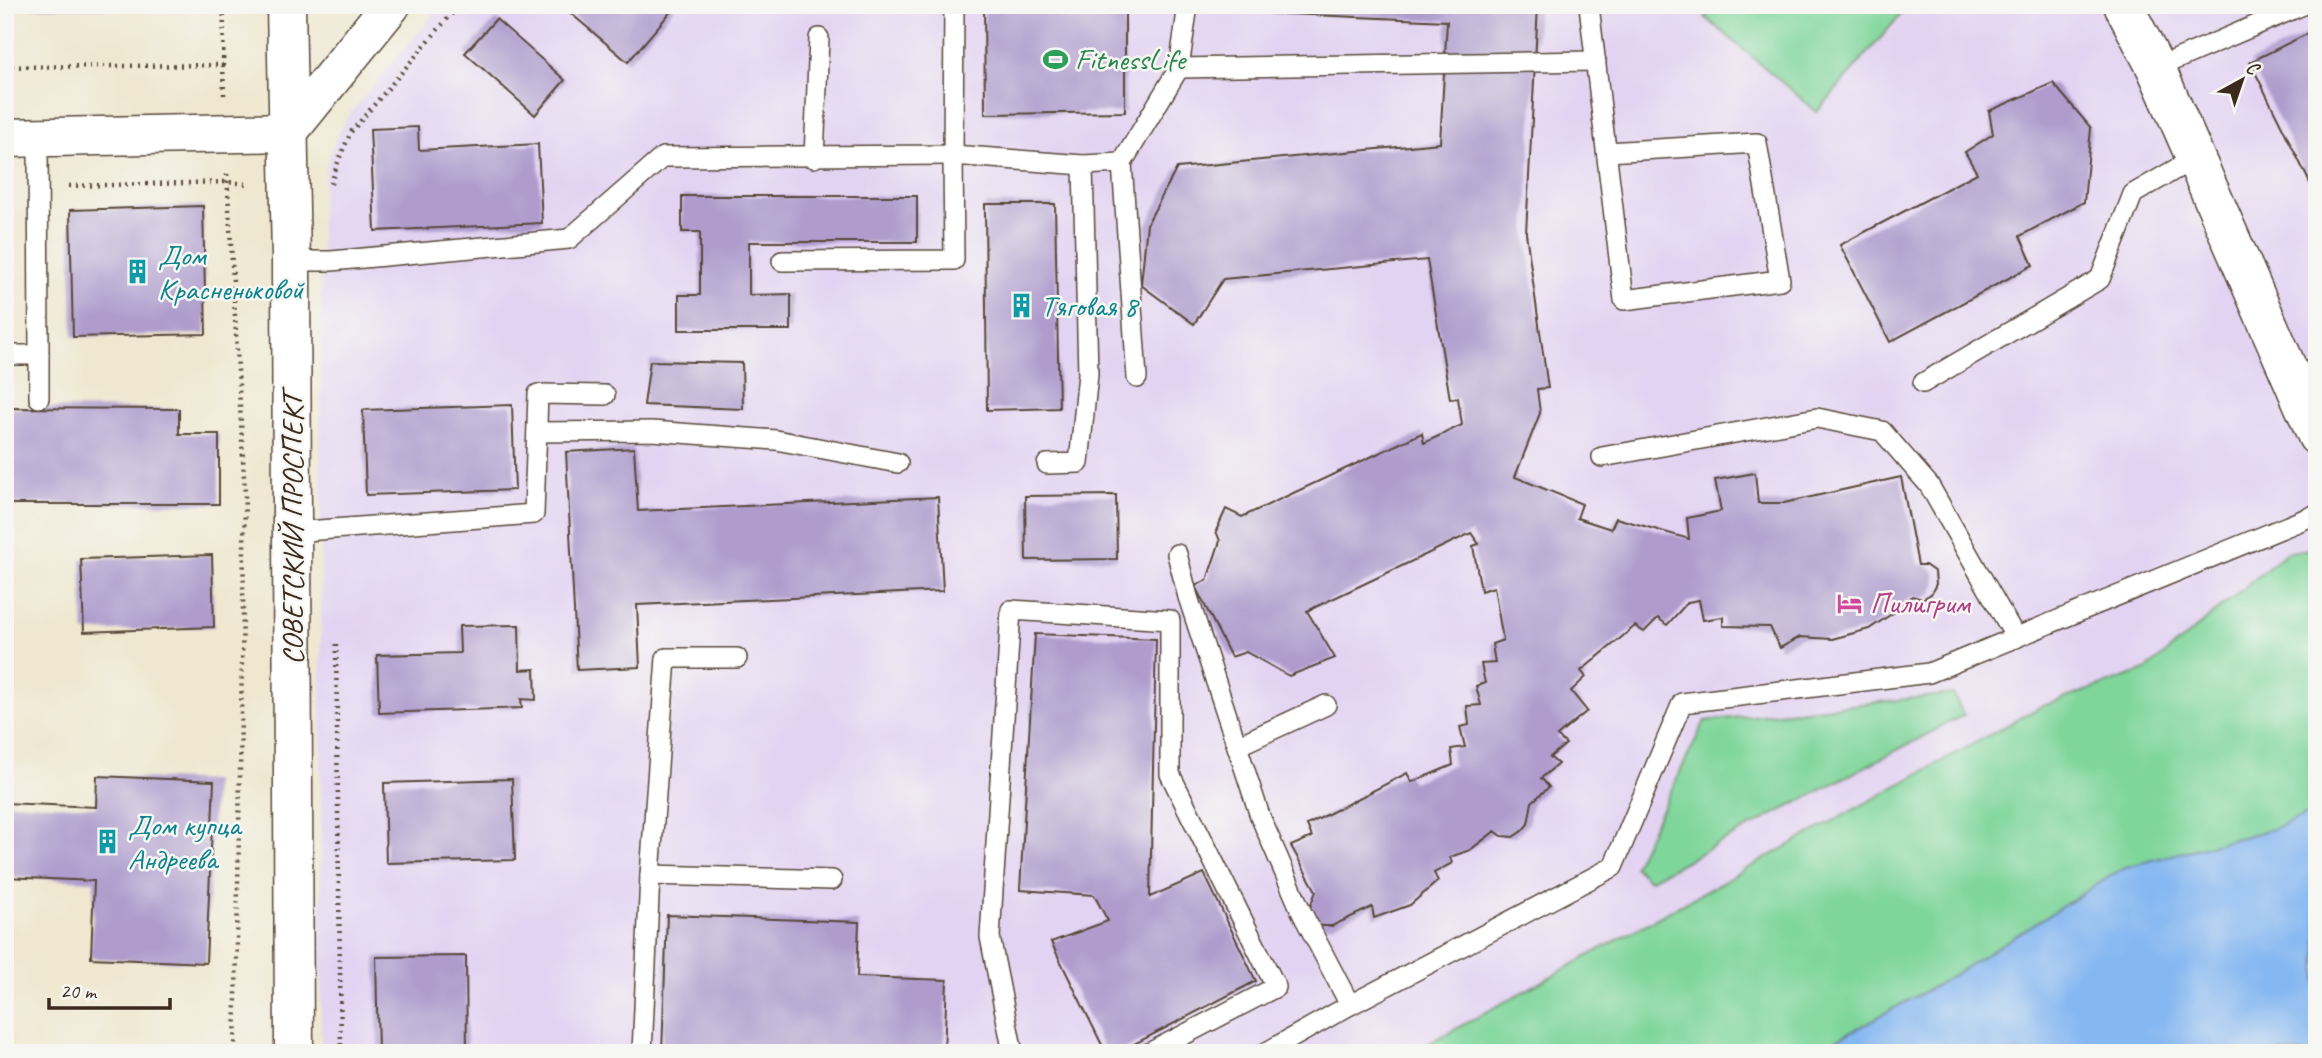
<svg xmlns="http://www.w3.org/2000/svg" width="2322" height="1058" font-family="Caveat,sans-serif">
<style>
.built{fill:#e3d3f2}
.green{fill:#7fd69b;stroke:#5d805c;stroke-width:2}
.water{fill:#85b7f1;stroke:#607088;stroke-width:2}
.building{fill:#af9ccd}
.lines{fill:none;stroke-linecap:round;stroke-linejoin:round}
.lane-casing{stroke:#564639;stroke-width:22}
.street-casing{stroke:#564639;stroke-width:41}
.secondary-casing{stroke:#564639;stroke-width:41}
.path{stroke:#564639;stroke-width:4.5;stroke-dasharray:2 5;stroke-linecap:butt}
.lane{stroke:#fff;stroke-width:19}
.street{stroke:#fff;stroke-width:38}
.secondary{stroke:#fff;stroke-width:38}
.labels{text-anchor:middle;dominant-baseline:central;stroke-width:5;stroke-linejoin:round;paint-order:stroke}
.leisure-label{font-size:30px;fill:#27864d;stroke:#f6f6f2;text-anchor:start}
.culture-label{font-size:30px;fill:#0d838f;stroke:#f6f6f2;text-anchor:start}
.street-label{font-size:30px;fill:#3b2a1e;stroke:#f6f6f2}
.hotel-label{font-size:30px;fill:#b23c85;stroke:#f6f6f2;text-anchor:start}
</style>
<rect width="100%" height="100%" fill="#f6f6f2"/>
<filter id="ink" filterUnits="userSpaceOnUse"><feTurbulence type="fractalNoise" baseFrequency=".0143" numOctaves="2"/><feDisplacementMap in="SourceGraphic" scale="14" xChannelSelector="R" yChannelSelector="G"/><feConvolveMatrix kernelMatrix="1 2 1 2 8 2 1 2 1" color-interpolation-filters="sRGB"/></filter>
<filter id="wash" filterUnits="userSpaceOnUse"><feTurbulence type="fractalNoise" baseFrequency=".00686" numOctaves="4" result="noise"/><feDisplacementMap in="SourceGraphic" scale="28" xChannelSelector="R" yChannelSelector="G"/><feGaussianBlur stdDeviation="1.57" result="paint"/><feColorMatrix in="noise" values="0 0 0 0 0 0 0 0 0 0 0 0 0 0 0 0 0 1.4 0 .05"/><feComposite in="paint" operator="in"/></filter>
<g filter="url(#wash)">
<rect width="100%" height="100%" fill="#efe7cf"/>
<path class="built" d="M441,5H2317V549L2286,553L2146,670L2040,707L1412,1053H321V202L326,169L335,140L348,116Z"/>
<g class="green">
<path d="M1716,5H1909L1817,112L1705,17Z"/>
<path d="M2314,548L2317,549V810L1937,985L1812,1053H1412L2040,707L2146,670L2286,553Z"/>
<path d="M1953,694L1964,715L1649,880L1634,866L1705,721Z"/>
</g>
<path class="water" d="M2317,810V1053H1812L1937,985L2125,867L2273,829Z"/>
<g id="blocks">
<g class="building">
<rect x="5" y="5" width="133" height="3"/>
<path d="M561,5H670L674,8L628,62Z"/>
<path d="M984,5H1125V112L985,114Z"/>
<path d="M1263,5H1538L1526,233L1548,388L1537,389L1540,413L1515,477L1582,504L1577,518L1611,529L1616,518L1689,539L1687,518L1721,511L1715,480L1755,473L1758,503H1784L1901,477L1918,565H1925L1935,572L1936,584L1931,594L1922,599L1912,596L1896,611L1869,629L1832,639L1800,637L1780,648L1770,627L1723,626V617L1703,620L1699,600L1688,602L1667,625L1658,618L1644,632L1635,626L1581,671L1586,677L1571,691L1587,711L1557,736L1566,744L1550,757L1558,764L1541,778L1549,787L1532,802L1528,824L1522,831L1513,837L1502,836L1495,831L1470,850L1450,857L1452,863L1434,873L1438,881L1410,905L1374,918L1372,907L1332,926H1320L1311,919L1310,907L1316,891L1291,846L1312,837L1307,825L1407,773L1412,782L1453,765L1451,749L1465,747L1460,727L1469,725L1467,706L1481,705L1476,686L1485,683L1481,664L1495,663L1492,644L1503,640L1494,587L1481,591L1473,546L1479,544L1471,533L1307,611L1335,658L1289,676L1246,652L1231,657L1195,586L1207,580L1220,541L1216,531L1226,509L1242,517L1422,433L1424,443L1462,425L1458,398L1450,399L1427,260L1223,279L1194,324L1141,285L1147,224L1177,168L1440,143L1447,21L1268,13Z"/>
<path d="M496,19L565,80L535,115L465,53Z"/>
<path d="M2317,29V197L2250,62Z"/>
<path d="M2053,83L2091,128L2084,202L2020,236L2033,265L1890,342L1840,245L1977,173L1965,152L1993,134L1989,111Z"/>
<path d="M418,127L419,150L538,144L542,223L375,231L370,129Z"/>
<path d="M682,196H917V242H749V295L791,294V330H679V295H700V232H682Z"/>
<path d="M985,204H1055L1059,408L987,410Z"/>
<path d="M203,206L206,334L73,337L70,210Z"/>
<rect x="5" y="225" width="7" height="87"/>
<path d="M650,361L742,363L743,409L644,405Z"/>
<path d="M512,405L515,490L366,495L363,410Z"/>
<path d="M5,408L179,409V434H219V504H5Z"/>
<path d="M634,448L638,511L938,497L943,591L637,605L640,667L577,670L566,452Z"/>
<path d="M1116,495L1117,559L1026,560L1025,496Z"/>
<path d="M212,555L214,627L84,632L81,559Z"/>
<path d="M519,625L520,670L535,669L536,700L521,699L522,708L379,713L377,655L460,653L459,626Z"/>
<path d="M1035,634L1156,639L1150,897L1204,873L1256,981L1117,1053H1106L1051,942L1108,921L1094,895L1020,890Z"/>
<path d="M97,776L214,781L206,963L91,958L94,881L5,877V803L96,807Z"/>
<path d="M512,779L515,860L386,863L384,783Z"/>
<path d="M667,915L859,922L857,977L947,980L944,1053H662Z"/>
<path d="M466,956L467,1053H378L376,957Z"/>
</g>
</g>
</g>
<g filter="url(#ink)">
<use href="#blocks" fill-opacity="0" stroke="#564639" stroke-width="2"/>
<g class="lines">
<defs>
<g id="lane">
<path d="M1188,5L1179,68L1596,61"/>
<path d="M1589,5L1592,32L1624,300L1780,280L1757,143L1607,152"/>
<path d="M2156,68L2303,5"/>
<path d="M814,158L819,38"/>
<path d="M291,261H331L569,239L663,157L953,155L954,5"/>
<path d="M782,261L954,260L953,155L1083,165"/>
<path d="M5,355H39L38,138"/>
<path d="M39,355V398"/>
<path d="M1137,378L1122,163L1179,68"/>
<path d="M1923,383L2100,279L2133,194L2195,158"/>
<path d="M537,432L652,431L776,440L898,463"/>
<path d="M1602,457L1817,418L1882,431L1929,485L2016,638"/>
<path d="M1047,464L1079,463L1088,374L1083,165L1122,163"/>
<path d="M292,532L534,514L538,394L605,395"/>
<path d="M1177,554L1188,597L1260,816L1302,913L1350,1005L1265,1053"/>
<path d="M1237,746L1326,705"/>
<path d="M650,875L832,880"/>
<path d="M1350,1005L1613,867L1682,703L1929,673L2317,514"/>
<path d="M642,1053L650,875L666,658H737"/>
<path d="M1013,1053L990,937L1011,610L1170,620V774L1276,987L1149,1053"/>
</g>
<path id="street" d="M2123,5L2156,68L2317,436"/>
<g id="secondary">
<path d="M286,5L291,261L294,1053"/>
<path d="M288,132L391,5"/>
<path d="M5,138L288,132"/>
</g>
</defs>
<use href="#lane" class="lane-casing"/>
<use href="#street" class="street-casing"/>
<use href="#secondary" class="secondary-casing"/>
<g class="path">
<path d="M223,65L224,95"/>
<path d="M5,67L223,65L224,5"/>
<path d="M227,174L245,494L235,1053"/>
<path d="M331,184L339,159L351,132L459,5"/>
<path d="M69,186L227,182L249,184"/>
<path d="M336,644L341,1053"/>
</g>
<use href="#lane" class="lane"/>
<use href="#street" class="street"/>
<use href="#secondary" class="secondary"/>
</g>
</g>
<defs>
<symbol id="stadium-bare" viewBox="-9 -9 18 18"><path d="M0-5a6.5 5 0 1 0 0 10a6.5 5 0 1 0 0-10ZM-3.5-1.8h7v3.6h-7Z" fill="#2e9e5b" stroke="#f6f6f2" stroke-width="2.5" paint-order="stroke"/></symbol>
<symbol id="building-bare" viewBox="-9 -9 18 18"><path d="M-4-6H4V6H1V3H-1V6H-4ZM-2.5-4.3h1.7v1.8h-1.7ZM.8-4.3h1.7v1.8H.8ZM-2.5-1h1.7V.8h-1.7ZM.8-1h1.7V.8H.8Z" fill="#0f9aa8" stroke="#f6f6f2" stroke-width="2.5" paint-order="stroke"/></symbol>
<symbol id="hotel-bare" viewBox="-9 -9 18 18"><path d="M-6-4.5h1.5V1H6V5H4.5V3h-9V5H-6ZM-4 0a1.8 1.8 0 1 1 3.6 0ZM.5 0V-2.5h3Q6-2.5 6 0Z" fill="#d1479c" stroke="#f6f6f2" stroke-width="2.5" paint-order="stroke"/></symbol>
</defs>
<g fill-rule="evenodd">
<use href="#stadium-bare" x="1038" y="42" width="35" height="35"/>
<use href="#building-bare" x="120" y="254" width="35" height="35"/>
<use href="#building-bare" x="1004" y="288" width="35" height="35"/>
<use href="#hotel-bare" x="1832" y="586" width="35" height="35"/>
<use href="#building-bare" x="90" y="824" width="35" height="35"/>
</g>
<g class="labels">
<g class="leisure-label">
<text x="1075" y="59">FitnessLife</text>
</g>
<g class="culture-label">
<text x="158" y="255">Дом<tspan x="158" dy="34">Красненьковой</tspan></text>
<text x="1041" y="306">Тяговая 8</text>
<text x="128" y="825">Дом купца<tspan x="128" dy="34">Андреева</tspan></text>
</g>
<g class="street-label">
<text transform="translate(292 529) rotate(-90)">СОВЕТСКИЙ ПРОСПЕКТ</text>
</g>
<g class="hotel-label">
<text x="1870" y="603">Пилигрим</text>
</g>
</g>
<rect width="2322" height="1058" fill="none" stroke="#f6f6f2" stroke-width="28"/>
<g transform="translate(2242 80) rotate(40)" stroke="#f6f6f2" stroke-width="5" paint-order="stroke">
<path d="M0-5L12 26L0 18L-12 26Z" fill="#3b2a1e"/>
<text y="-10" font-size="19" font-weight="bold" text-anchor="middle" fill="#3b2a1e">С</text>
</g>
<path d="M49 998v10h121v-10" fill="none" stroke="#3b2a1e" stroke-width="3.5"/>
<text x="60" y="998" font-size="21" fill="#3b2a1e" stroke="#f6f6f2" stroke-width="5" paint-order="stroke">20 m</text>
</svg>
